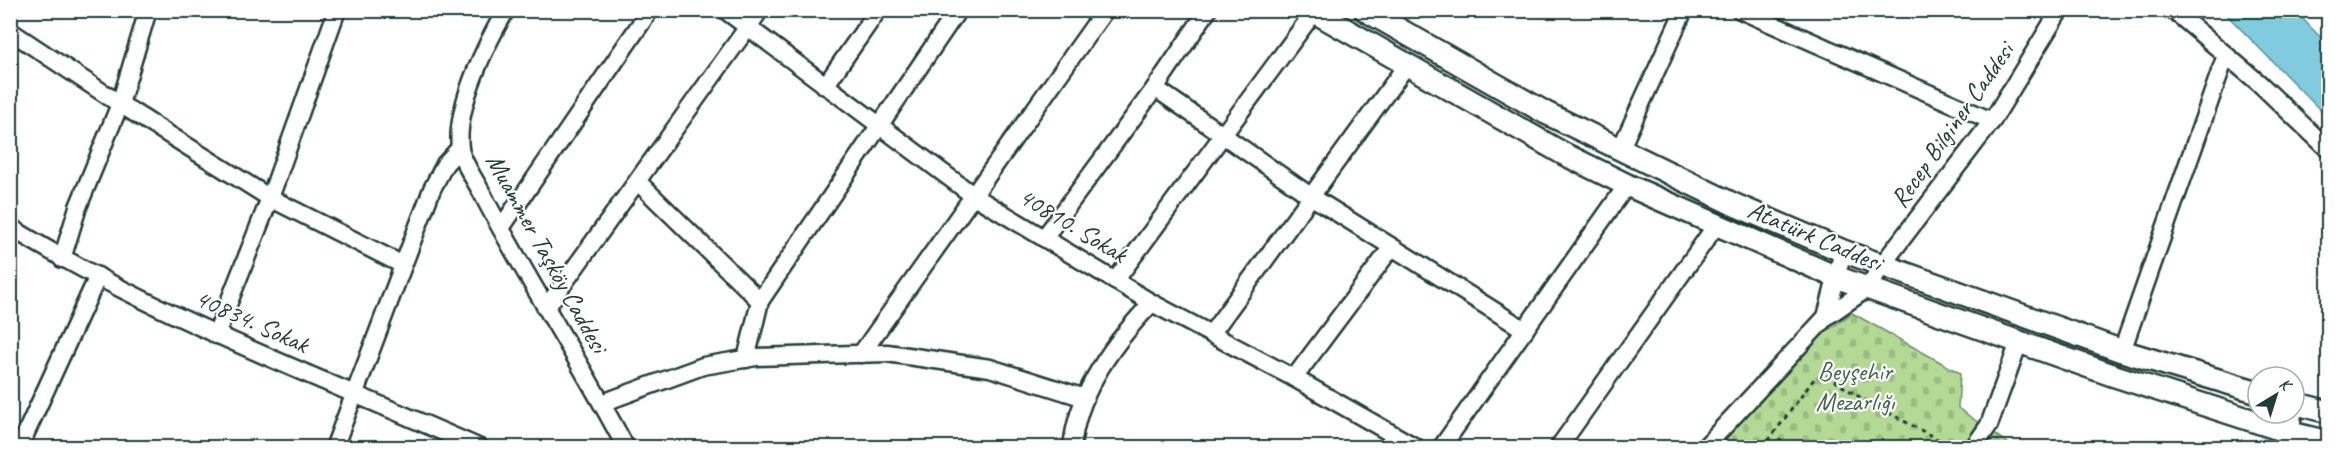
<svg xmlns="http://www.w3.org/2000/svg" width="2339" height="458" font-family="Caveat,sans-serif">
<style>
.cemetery{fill:url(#cemetery-stones);stroke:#698b64;stroke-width:1.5}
.water{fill:#80ccde;stroke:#59939a;stroke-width:1.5}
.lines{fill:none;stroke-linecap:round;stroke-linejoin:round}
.minor-casing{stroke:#1f3d34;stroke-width:21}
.major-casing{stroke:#1f3d34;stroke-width:26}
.path{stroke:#1f3d34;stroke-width:3;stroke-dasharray:4.5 4.5;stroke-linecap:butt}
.minor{stroke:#fff;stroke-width:16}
.major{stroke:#fff;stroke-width:21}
.labels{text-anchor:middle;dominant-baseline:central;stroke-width:4.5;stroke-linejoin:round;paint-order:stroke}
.street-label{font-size:26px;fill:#1f3d34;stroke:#fff}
.park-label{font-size:26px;fill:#44644c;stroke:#fff}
</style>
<defs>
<pattern id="cemetery-stones" width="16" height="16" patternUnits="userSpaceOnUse" patternTransform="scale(1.5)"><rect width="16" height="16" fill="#b3d995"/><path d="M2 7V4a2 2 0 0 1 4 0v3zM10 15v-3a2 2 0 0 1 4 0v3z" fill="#9abb81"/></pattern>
</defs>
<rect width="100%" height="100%" fill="#fff"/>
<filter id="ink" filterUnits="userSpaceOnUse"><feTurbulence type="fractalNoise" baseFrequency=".0167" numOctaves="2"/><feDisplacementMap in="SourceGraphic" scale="12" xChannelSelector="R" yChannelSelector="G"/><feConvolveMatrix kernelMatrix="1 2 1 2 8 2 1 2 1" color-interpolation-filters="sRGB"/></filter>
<g filter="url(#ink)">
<path class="cemetery" d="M1852,313L1960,373L1958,408L2013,447L1719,448L1742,413L1802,349Z"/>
<path class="water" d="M2223,11H2295L2328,45V118Z"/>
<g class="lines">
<defs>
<g id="minor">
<path d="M506,10C486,44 455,107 460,148C461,161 480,187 486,201C530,285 582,364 626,448"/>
<path d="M725,10L974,196L1152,303L1294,378L1417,448"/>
<path d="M1740,10L1992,121"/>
<path d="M2173,10L2259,83L2328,149"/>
<path d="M10,31L120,104L270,198L401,264"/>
<path d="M825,86L878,10"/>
<path d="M1155,88L1312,197L1525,330"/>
<path d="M1620,150L1684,10"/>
<path d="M638,182L760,301"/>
<path d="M10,227C158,318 322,378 480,448"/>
<path d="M501,228L650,10"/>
<path d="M1044,238L1155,88L1208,10"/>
<path d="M62,259L78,207L120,104L148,10"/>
<path d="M1115,281L1314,12"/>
<path d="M546,308L760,10"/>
<path d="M1826,317L1843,251"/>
<path d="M1211,334L1406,66"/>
<path d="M216,335L270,198L337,10"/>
<path d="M2122,351L2226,55"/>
<path d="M861,354L1105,10"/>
<path d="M746,359L760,301L958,10"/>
<path d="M1294,378L1392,247"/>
<path d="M602,403L703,366L756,357L887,353L990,368L1085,398"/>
<path d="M19,448L98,276"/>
<path d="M334,448L432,189L445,164L459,149"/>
<path d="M1072,448C1077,392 1114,342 1152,303"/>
<path d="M1441,448L1627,185"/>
<path d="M1558,448L1717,224"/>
<path d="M1704,448L1826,317L1868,288L1882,265L1992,121L2060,10"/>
<path d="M1973,448L1989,425L2019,342"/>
<path d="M2289,448L2293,413"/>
</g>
<g id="major">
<path d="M1311,10L1564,154L1627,185L1836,277L2115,376L2291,433L2328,442"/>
<path d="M1365,10L1546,113L1735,205L1843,251L2122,351L2258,392"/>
<path d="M2294,403L2328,412"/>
</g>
</defs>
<use href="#minor" class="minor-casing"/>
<use href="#major" class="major-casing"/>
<g class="path">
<path d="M1763,448L1814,379L1825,375L1863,399L1954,448"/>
<path d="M1933,448L1943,441"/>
</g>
<use href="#minor" class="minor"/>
<use href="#major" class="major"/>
</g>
</g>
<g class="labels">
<g class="street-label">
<text transform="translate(1952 125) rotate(-55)">Recep Bilginer Caddesi</text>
<text transform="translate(1073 225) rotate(31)">40810. Sokak</text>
<text transform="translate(1815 236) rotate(23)">Atatürk Caddesi</text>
<text transform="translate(547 253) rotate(61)">Muammer Taşköy Caddesi</text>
<text transform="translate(252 321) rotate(24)">40834. Sokak</text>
</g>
<g class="park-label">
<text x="1855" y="371">Beyşehir<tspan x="1855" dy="30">Mezarlığı</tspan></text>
</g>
</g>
<rect width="2339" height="458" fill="none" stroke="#fff" stroke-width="36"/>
<rect x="18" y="18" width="2303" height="422" fill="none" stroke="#1f3d34" stroke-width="2" filter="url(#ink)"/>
<g transform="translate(2276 395) rotate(38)"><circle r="28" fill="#ffffff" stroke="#a5b1ae" stroke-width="1.5"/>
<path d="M0-4.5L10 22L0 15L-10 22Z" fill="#1f3d34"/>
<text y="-9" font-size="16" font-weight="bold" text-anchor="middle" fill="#1f3d34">K</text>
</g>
</svg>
